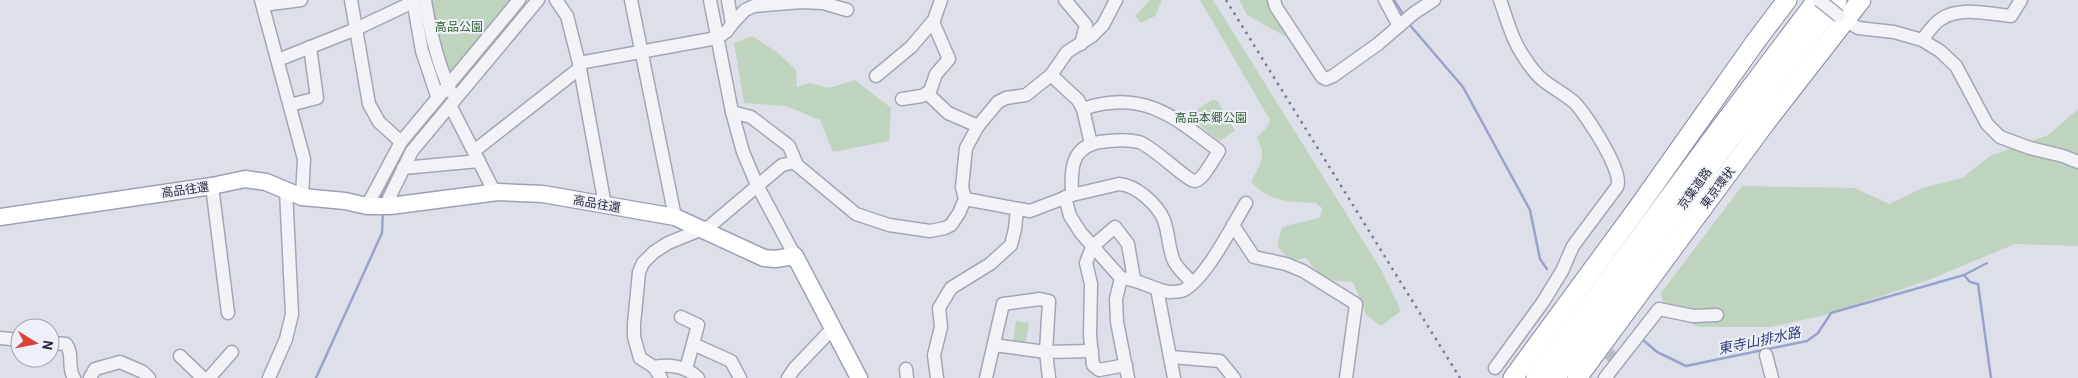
<svg xmlns="http://www.w3.org/2000/svg" width="2078" height="378" font-family="Barlow,'Noto Sans JP',sans-serif">
<style>
.green{fill:#bfd4bf}
.lines{fill:none;stroke-linecap:round;stroke-linejoin:round}
.stream{stroke:#96a4cd;stroke-width:2.5}
.minor-tunnel{stroke:#b9bcc8;stroke-width:12;stroke-dasharray:12 6;stroke-linecap:butt}
.minor-casing{stroke:#a3a6b4;stroke-width:15}
.major-casing{stroke:#9ca1b6;stroke-width:19}
.highway-casing{stroke:#8489a2;stroke-width:21}
.minor{stroke:#f2f2f7;stroke-width:12}
.major{stroke:#fff;stroke-width:16}
.highway{stroke:#fff;stroke-width:19}
.rail{stroke:#767b95;stroke-width:2.5;stroke-dasharray:2.5 5;stroke-linecap:butt}
.minor-bridge-casing{stroke:#a3a6b4;stroke-width:15;stroke-linecap:butt}
.minor-bridge{stroke:#f2f2f7;stroke-width:12}
.labels{text-anchor:middle;dominant-baseline:central;stroke-width:4;stroke-linejoin:round;paint-order:stroke}
.park-label{font-size:12px;fill:#325f33;stroke:#eef0f7}
.street-label{font-size:12px;fill:#262a42;stroke:#eef0f7}
.water-label{font-size:14px;font-style:italic;fill:#2c3e7a;stroke:#eef0f7}
</style>
<rect width="100%" height="100%" fill="#dee0e9"/>
<g class="green">
<path d="M430,0H514L455,73L445,72Z"/>
<path d="M1150,0H1162L1155,16L1141,23L1135,16Z"/>
<path d="M1200,0H1213L1382,271L1401,311L1381,326L1366,315L1353,282L1324,280L1306,258L1290,261L1277,246L1282,227L1319,218L1323,209L1316,203C1290,202 1271,203 1251,182C1260,165 1267,156 1257,138L1267,127L1270,120Z"/>
<path d="M1239,0H1269L1292,40L1247,15Z"/>
<path d="M752,36L777,52L796,70L797,87L810,83L829,88L855,80L891,108L889,141L833,152L820,120L786,106L744,103L734,43Z"/>
<path d="M1212,100L1218,101L1235,131L1219,141L1188,115Z"/>
<path d="M2078,109V246L2015,244L1926,281L1822,316L1770,327H1699L1665,312L1661,293L1742,186L1855,188L1889,204L1925,187L1962,178L1990,156L2048,135Z"/>
<path d="M1016,321L1029,323L1025,346L1013,343Z"/>
</g>
<g class="lines">
<g class="stream">
<path d="M1394,0L1405,17"/>
<path d="M1409,24L1463,87L1530,210L1540,259L1547,269"/>
<path d="M432,62L440,84"/>
<path d="M420,132L439,109"/>
<path d="M382,201L381,197L396,170"/>
<path d="M1964,275L1970,282L1978,284L1991,378"/>
<path d="M1643,340L1657,352L1686,366L1807,341L1818,333L1831,313L1964,275L1987,263"/>
<path d="M316,378L382,233L383,211"/>
</g>
<path class="minor-tunnel" d="M1594,343L1618,361"/>
<defs>
<g id="minor">
<path d="M261,0L304,159L302,197"/>
<path d="M351,0L369,104L379,122L401,142"/>
<path d="M413,0L422,51L437,96"/>
<path d="M425,0C430,32 437,62 451,92"/>
<path d="M556,0L567,16L579,63L605,205"/>
<path d="M631,0L675,217"/>
<path d="M710,0L732,112L743,152L757,185L795,256"/>
<path d="M1065,0L1086,25L1081,44"/>
<path d="M1274,0L1276,7L1322,77L1326,79L1333,76L1378,44L1414,13L1434,0"/>
<path d="M1385,0L1399,26"/>
<path d="M263,5L301,0"/>
<path d="M1839,16L1858,28L1894,32L1922,40L1940,51L1956,66L1987,124L2000,137L2030,148L2063,156L2078,162"/>
<path d="M732,24L745,10L754,6L802,2L823,3L847,10"/>
<path d="M1922,40C1928,33 1933,24 1941,19C1960,6 1990,14 2011,16L2021,0"/>
<path d="M278,60L356,29L413,2"/>
<path d="M579,63L717,38L727,31L732,24L728,0"/>
<path d="M1051,75L1078,100L1083,109L1091,144"/>
<path d="M876,76L911,47L934,20L941,0"/>
<path d="M927,93L948,113L978,126"/>
<path d="M902,99L922,96L930,91L936,74L949,59L933,22"/>
<path d="M290,105L317,98L310,47"/>
<path d="M451,107L495,193"/>
<path d="M732,112L751,117L789,146L797,165L856,214L889,225L930,231L945,228L951,225L959,213L965,199L962,187L966,148L978,126L998,102L1006,98L1026,95L1051,75L1067,52L1092,36L1103,25L1116,0"/>
<path d="M474,151L580,68"/>
<path d="M403,168L479,161"/>
<path d="M212,186L228,313"/>
<path d="M1072,195L1119,184C1130,185 1138,190 1146,197C1172,220 1164,231 1173,259C1176,268 1187,276 1192,283"/>
<path d="M1065,197L1070,216L1081,233L1121,278C1139,279 1151,289 1169,292C1173,292 1180,292 1184,290C1207,277 1232,226 1246,203"/>
<path d="M965,199L1030,211L1072,195C1071,171 1070,147 1100,142C1113,140 1126,139 1139,142C1154,147 1187,181 1195,181C1203,180 1214,158 1219,151C1174,116 1142,89 1083,109"/>
<path d="M367,206L401,142L519,0"/>
<path d="M390,206L389,198L412,151L538,0"/>
<path d="M1233,225L1254,257L1286,264L1303,271L1356,304L1346,378"/>
<path d="M1121,278L1116,299L1117,322L1128,378"/>
<path d="M1157,289L1174,378"/>
<path d="M681,317L698,325L686,369"/>
<path d="M0,338L20,340"/>
<path d="M50,343L66,344C74,354 67,368 74,378"/>
<path d="M693,344L731,361L740,378"/>
<path d="M1766,355L1772,378"/>
<path d="M180,356L203,378"/>
<path d="M1171,357L1220,361L1234,378"/>
<path d="M1126,365L1099,370L1093,365L1090,335L1091,284L1086,263L1092,247L1115,227L1128,244L1134,279"/>
<path d="M654,367L661,378"/>
<path d="M1495,368L1543,302L1562,271L1573,246L1617,187C1625,173 1586,115 1575,103C1566,95 1553,88 1544,81C1536,75 1529,65 1524,57C1512,40 1507,19 1500,0"/>
<path d="M906,369L907,378"/>
<path d="M90,378L95,369L120,362L143,372L149,378"/>
<path d="M209,378L232,352"/>
<path d="M269,378L286,339L292,314L286,191"/>
<path d="M698,378C686,366 670,364 654,367L640,358L634,337V324L639,272L643,263L654,252L668,243L710,226L782,165L795,162"/>
<path d="M788,378L794,369L833,328"/>
<path d="M937,378L934,355L941,327L939,308L951,288L990,264L1011,245L1015,229L1017,209"/>
<path d="M986,378L1003,304L1040,299L1049,301L1046,352L994,345"/>
<path d="M1049,378L1046,352L1092,351"/>
<path d="M1605,378L1659,309L1693,316L1717,315"/>
</g>
<path id="major" d="M0,217L212,186L245,179L266,182L302,197L345,201L367,206H390L498,192L543,194L675,217L764,258L775,259L795,256L859,378"/>
<g id="highway">
<path d="M1513,378L1637,209L1756,41L1787,0"/>
<path d="M1536,378L1719,130L1817,0"/>
<path d="M1555,378L1729,140L1837,0"/>
<path d="M1577,378L1766,122L1861,0"/>
</g>
</defs>
<use href="#minor" class="minor-casing"/>
<use href="#major" class="major-casing"/>
<use href="#highway" class="highway-casing"/>
<use href="#minor" class="minor"/>
<use href="#major" class="major"/>
<use href="#highway" class="highway"/>
<path class="rail" d="M1226,0L1460,378"/>
<defs>
<path id="minor-bridge" d="M1819,0L1839,16"/>
</defs>
<use href="#minor-bridge" class="minor-bridge-casing"/>
<use href="#minor-bridge" class="minor-bridge"/>
</g>
<g class="labels">
<g class="park-label">
<text x="459" y="26">高品公園</text>
<text x="1211" y="117">高品本郷公園</text>
</g>
<g class="street-label">
<text transform="translate(1717 187) rotate(-53)">東京環状</text>
<text transform="translate(1694 188) rotate(-54)">京葉道路</text>
<text transform="translate(185 189) rotate(-8)">高品往還</text>
<text transform="translate(597 203) rotate(10)">高品往還</text>
</g>
<g class="water-label">
<text transform="translate(1759 340) rotate(-12)">東寺山排水路</text>
</g>
</g>
<g transform="translate(35 343) rotate(100)"><circle r="24" fill="#eef0f7" stroke="#9ea1af"/>
<path d="M0-4L9 19L0 12L-9 19Z" fill="#dc4136"/>
<text y="-8" font-size="14" font-weight="bold" text-anchor="middle" fill="#262a42">N</text>
</g>
</svg>
